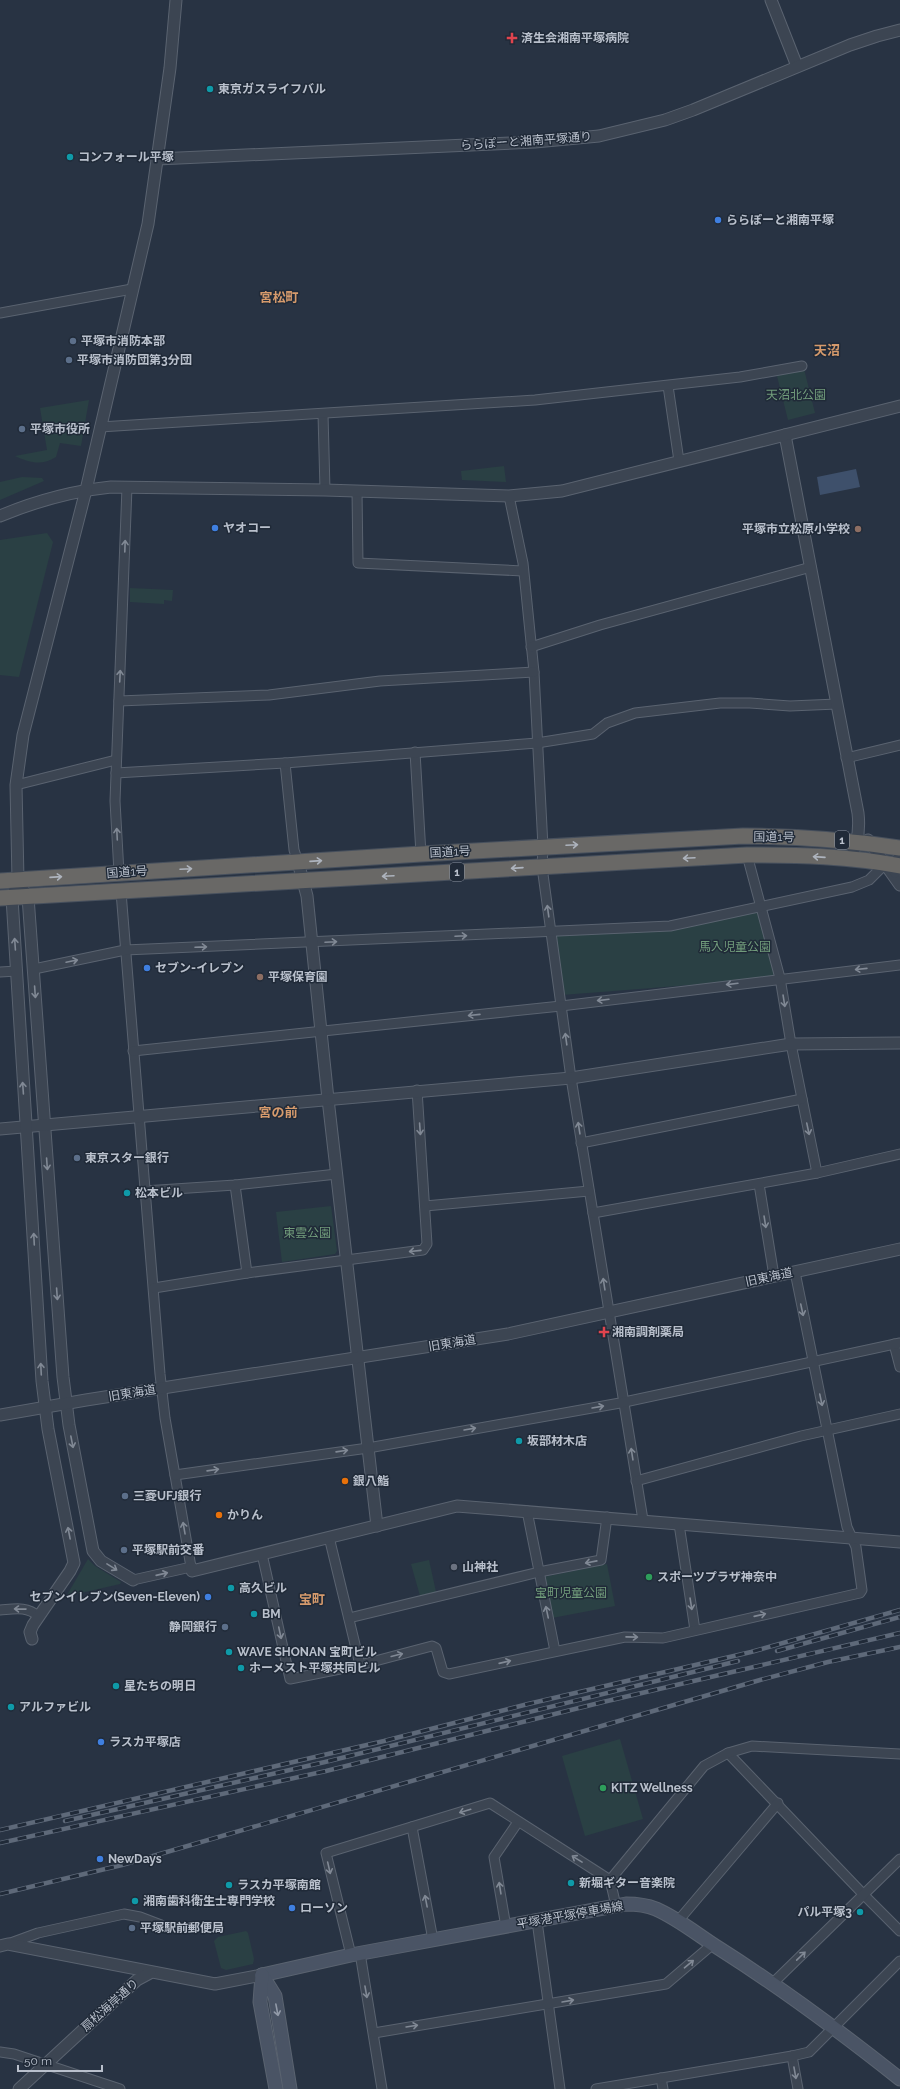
<svg xmlns="http://www.w3.org/2000/svg" width="900" height="2089" font-family="Raleway,'Noto Sans JP',sans-serif">
<style>
.green{fill:#2a4044}
.water{fill:#3e506b}
.lines{fill:none;stroke-linecap:round;stroke-linejoin:round}
.minor-casing{stroke:#5a6370;stroke-width:11}
.tertiary-casing{stroke:#5a6370;stroke-width:13}
.secondary-casing{stroke:#5a6370;stroke-width:15}
.trunk-casing{stroke:#47505d;stroke-width:17}
.minor{stroke:#3c4552;stroke-width:9}
.tertiary{stroke:#3c4552;stroke-width:11}
.secondary{stroke:#4a5465;stroke-width:13}
.trunk{stroke:#696866;stroke-width:15}
.rail-casing{stroke:#5e6979;stroke-width:4.5}
.rail{stroke:#202a38;stroke-width:3;stroke-dasharray:9;stroke-linecap:butt}
.oneway{stroke:#818995}
.oneway2{stroke:#adb3bd}
.oneway3{stroke:#929aa8}
.health-dot{fill:#e0444e;stroke:#202a38;stroke-width:1.5}
.culture-dot{fill:#0f9aa8;stroke:#202a38;stroke-width:1.5}
.shop-dot{fill:#3f7fe0;stroke:#202a38;stroke-width:1.5}
.service-dot{fill:#5c6f8a;stroke:#202a38;stroke-width:1.5}
.education-dot{fill:#8d6e63;stroke:#202a38;stroke-width:1.5}
.food-dot{fill:#e8710a;stroke:#202a38;stroke-width:1.5}
.worship-dot{fill:#6b7280;stroke:#202a38;stroke-width:1.5}
.leisure-dot{fill:#2e9e5b;stroke:#202a38;stroke-width:1.5}
.labels{text-anchor:middle;dominant-baseline:central;stroke-width:3;stroke-linejoin:round;paint-order:stroke}
.shield{fill:#202a38;stroke:#8b93a0;stroke-width:1}
.shield-label{font-size:11px;font-weight:bold;fill:#b9c0cc}
.poi-label{font-size:12px;font-weight:bold;fill:#b9c0cc;stroke:#202a38;text-anchor:start}
.street-label{font-size:12px;fill:#b9c0cc;stroke:#202a38}
.park-label{font-size:12px;fill:#719c7b;stroke:#202a38}
.neighbourhood-label{font-size:13px;font-weight:bold;fill:#d59a6c;stroke:#202a38}
</style>
<rect width="100%" height="100%" fill="#283343"/>
<g class="green">
<path d="M804,369L815,413L788,420L777,376Z"/>
<path d="M89,400L81,446L60,443L56,457C42,466 30,463 15,456L47,450L40,408Z"/>
<path d="M504,466L506,482L462,480L461,471Z"/>
<path d="M22,477L42,478L44,481L0,500V482Z"/>
<path d="M47,533L53,542L19,677L0,675V540Z"/>
<path d="M130,588L173,590L172,601L164,600V604L130,602Z"/>
<path d="M760,906L780,978L562,995L555,935L670,926Z"/>
<path d="M331,1206L337,1251L335,1254L282,1262L276,1212Z"/>
<path d="M88,1559L95,1566L121,1582L120,1584L68,1596L67,1595Z"/>
<path d="M429,1560L436,1592L420,1596L411,1564Z"/>
<path d="M607,1564L615,1606L552,1618L544,1577Z"/>
<path d="M620,1739L643,1819L585,1836L562,1756Z"/>
<path d="M246,1931L248,1933L254,1959L253,1964L226,1970L221,1968L214,1941L218,1937Z"/>
</g>
<path class="water" d="M856,469L860,487L820,495L817,477Z"/>
<g class="lines">
<defs>
<g id="minor">
<path d="M0,313L132,289"/>
<path d="M668,386L679,461"/>
<path d="M323,414L325,490"/>
<path d="M100,427L535,400L740,377L802,366"/>
<path d="M357,491L358,563L523,571"/>
<path d="M509,496L523,563L534,672L543,847L542,867L571,1078L643,1520"/>
<path d="M531,647L600,625L811,567"/>
<path d="M119,701L269,695L380,681L534,672"/>
<path d="M415,752L421,854"/>
<path d="M846,758L900,745"/>
<path d="M285,763L294,850L298,862"/>
<path d="M116,773L285,763L537,743L593,734L607,723L635,713L720,703H750L790,706L837,704"/>
<path d="M16,785L116,760"/>
<path d="M747,855L780,978L791,1044L817,1173"/>
<path d="M119,873L115,801L127,487"/>
<path d="M121,892L160,1374L165,1418L191,1567L133,1580"/>
<path d="M34,969L125,950L670,926L852,887L869,880L885,864"/>
<path d="M0,972L17,971"/>
<path d="M133,1051L561,1006L900,965"/>
<path d="M581,1143L802,1099"/>
<path d="M759,1184L774,1276"/>
<path d="M235,1185L247,1273"/>
<path d="M144,1191L235,1185L337,1174"/>
<path d="M425,1206L589,1191"/>
<path d="M593,1213L817,1173L900,1154"/>
<path d="M154,1288L247,1273L423,1250L427,1244L417,1090"/>
<path d="M894,1344L900,1367"/>
<path d="M175,1475L368,1448L620,1403L900,1343"/>
<path d="M636,1481L801,1436L900,1414"/>
<path d="M527,1511L555,1651"/>
<path d="M679,1524L695,1630"/>
<path d="M329,1537L360,1665"/>
<path d="M262,1554L290,1679L360,1665L432,1646L436,1648L443,1672L449,1674L625,1637L663,1638L860,1593L862,1590L856,1547L847,1527L795,1272"/>
<path d="M0,1610C14,1609 27,1606 38,1616"/>
<path d="M349,1618L539,1572L601,1560L607,1517"/>
<path d="M728,1753L864,1895L900,1931"/>
<path d="M412,1827L433,1940"/>
<path d="M610,1880L704,1766L728,1753L752,1746L900,1754"/>
<path d="M537,1921L560,2089"/>
<path d="M678,1921L778,1803"/>
<path d="M506,1927L494,1857L518,1822"/>
<path d="M8,1944L38,1933L124,1914L140,1917L161,1925"/>
<path d="M360,1953L382,2089"/>
<path d="M351,1955L326,1853L490,1803L610,1880L616,1906"/>
<path d="M773,1983L900,1859"/>
<path d="M374,2033L666,1984L713,1944"/>
<path d="M0,2052L14,2054L120,2089"/>
<path d="M792,2056L798,2089"/>
<path d="M661,2078L663,2089"/>
<path d="M596,2089L792,2056L809,2052L900,1961"/>
</g>
<g id="tertiary">
<path d="M771,0L797,66"/>
<path d="M157,159L535,142L599,136L665,120L693,110L850,45L877,36L900,30"/>
<path d="M785,435L858,813C860,830 858,844 850,859"/>
<path d="M0,516C36,501 72,491 111,487L325,490L509,496L562,491L900,406"/>
<path d="M868,840L900,885"/>
<path d="M298,862L307,896L328,1099L377,1526"/>
<path d="M895,872L894,865L900,856"/>
<path d="M24,891L28,897L63,1377L69,1425L93,1551L101,1561L133,1580"/>
<path d="M0,1129L571,1078L791,1044L900,1043"/>
<path d="M0,1415L86,1400L508,1334L900,1249"/>
<path d="M191,1567L192,1571L457,1506L900,1542"/>
<path d="M32,1639L30,1632L33,1625L70,1571L74,1563L48,1429L42,1381L12,898L18,880L16,785L23,735L86,490L148,224L170,68L176,0"/>
<path d="M0,1946L8,1944L215,1984L262,1975"/>
<path d="M19,2089L137,1980L150,1973"/>
</g>
<g id="secondary">
<path d="M262,1975L351,1955L626,1904C636,1904 646,1905 656,1909C679,1919 699,1936 720,1949C783,1989 842,2033 900,2079"/>
<path d="M262,1975L275,1996L290,2089"/>
<path d="M262,1975L260,2002L276,2089"/>
</g>
<g id="trunk">
<path d="M0,881L421,854L743,836C796,836 848,840 900,848"/>
<path d="M0,898L747,855C798,855 850,856 900,866"/>
</g>
</defs>
<use href="#minor" class="minor-casing"/>
<use href="#tertiary" class="tertiary-casing"/>
<use href="#secondary" class="secondary-casing"/>
<use href="#trunk" class="trunk-casing"/>
<use href="#minor" class="minor"/>
<use href="#tertiary" class="tertiary"/>
<use href="#secondary" class="secondary"/>
<use href="#trunk" class="trunk"/>
<defs>
<g id="rail">
<path d="M777,1651L900,1617"/>
<path d="M65,1821L325,1762L738,1661"/>
<path d="M0,1830L384,1741L528,1704L751,1652L900,1610"/>
<path d="M0,1843L326,1771L603,1702L900,1633"/>
<path d="M0,1894L122,1865L760,1680L828,1662L900,1647"/>
</g>
</defs>
<use href="#rail" class="rail-casing"/>
<use href="#rail" class="rail"/>
</g>
<defs><path id="oneway-shaft" d="M-6 0H5M1.5-3L5.5 0L1.5 3" fill="none" stroke-width="1.6" stroke-linecap="round" stroke-linejoin="round"/></defs>
<g class="oneway">
<use href="#oneway-shaft" transform="translate(125 546) rotate(-88)"/>
<use href="#oneway-shaft" transform="translate(120 676) rotate(-87)"/>
<use href="#oneway-shaft" transform="translate(117 834) rotate(-93)"/>
<use href="#oneway-shaft" transform="translate(548 911) rotate(-98)"/>
<use href="#oneway-shaft" transform="translate(461 936) rotate(-3)"/>
<use href="#oneway-shaft" transform="translate(331 942) rotate(-3)"/>
<use href="#oneway-shaft" transform="translate(15 944) rotate(-94)"/>
<use href="#oneway-shaft" transform="translate(201 947) rotate(-2)"/>
<use href="#oneway-shaft" transform="translate(72 961) rotate(-12)"/>
<use href="#oneway-shaft" transform="translate(861 969) rotate(174)"/>
<use href="#oneway-shaft" transform="translate(732 984) rotate(173)"/>
<use href="#oneway-shaft" transform="translate(35 992) rotate(86)"/>
<use href="#oneway-shaft" transform="translate(603 1000) rotate(173)"/>
<use href="#oneway-shaft" transform="translate(784 1001) rotate(81)"/>
<use href="#oneway-shaft" transform="translate(474 1015) rotate(174)"/>
<use href="#oneway-shaft" transform="translate(566 1039) rotate(-98)"/>
<use href="#oneway-shaft" transform="translate(23 1088) rotate(-94)"/>
<use href="#oneway-shaft" transform="translate(579 1128) rotate(-99)"/>
<use href="#oneway-shaft" transform="translate(420 1129) rotate(86)"/>
<use href="#oneway-shaft" transform="translate(808 1129) rotate(78)"/>
<use href="#oneway-shaft" transform="translate(47 1164) rotate(86)"/>
<use href="#oneway-shaft" transform="translate(765 1222) rotate(81)"/>
<use href="#oneway-shaft" transform="translate(34 1239) rotate(-93)"/>
<use href="#oneway-shaft" transform="translate(415 1251) rotate(174)"/>
<use href="#oneway-shaft" transform="translate(604 1284) rotate(-99)"/>
<use href="#oneway-shaft" transform="translate(57 1294) rotate(86)"/>
<use href="#oneway-shaft" transform="translate(802 1310) rotate(78)"/>
<use href="#oneway-shaft" transform="translate(41 1369) rotate(-93)"/>
<use href="#oneway-shaft" transform="translate(821 1400) rotate(78)"/>
<use href="#oneway-shaft" transform="translate(598 1407) rotate(-10)"/>
<use href="#oneway-shaft" transform="translate(470 1429) rotate(-10)"/>
<use href="#oneway-shaft" transform="translate(72 1442) rotate(79)"/>
<use href="#oneway-shaft" transform="translate(342 1451) rotate(-8)"/>
<use href="#oneway-shaft" transform="translate(632 1454) rotate(-99)"/>
<use href="#oneway-shaft" transform="translate(213 1470) rotate(-8)"/>
<use href="#oneway-shaft" transform="translate(184 1528) rotate(-100)"/>
<use href="#oneway-shaft" transform="translate(69 1533) rotate(-101)"/>
<use href="#oneway-shaft" transform="translate(591 1562) rotate(169)"/>
<use href="#oneway-shaft" transform="translate(112 1567) rotate(32)"/>
<use href="#oneway-shaft" transform="translate(162 1574) rotate(-13)"/>
<use href="#oneway-shaft" transform="translate(691 1604) rotate(81)"/>
<use href="#oneway-shaft" transform="translate(20 1609) rotate(-179)"/>
<use href="#oneway-shaft" transform="translate(547 1612) rotate(-102)"/>
<use href="#oneway-shaft" transform="translate(760 1615) rotate(-13)"/>
<use href="#oneway-shaft" transform="translate(280 1633) rotate(78)"/>
<use href="#oneway-shaft" transform="translate(632 1637) rotate(1)"/>
<use href="#oneway-shaft" transform="translate(397 1655) rotate(-14)"/>
<use href="#oneway-shaft" transform="translate(505 1662) rotate(-13)"/>
<use href="#oneway-shaft" transform="translate(465 1811) rotate(163)"/>
<use href="#oneway-shaft" transform="translate(577 1859) rotate(-148)"/>
<use href="#oneway-shaft" transform="translate(329 1868) rotate(77)"/>
<use href="#oneway-shaft" transform="translate(500 1888) rotate(-99)"/>
<use href="#oneway-shaft" transform="translate(426 1901) rotate(-101)"/>
<use href="#oneway-shaft" transform="translate(801 1956) rotate(-44)"/>
<use href="#oneway-shaft" transform="translate(689 1964) rotate(-40)"/>
<use href="#oneway-shaft" transform="translate(366 1992) rotate(80)"/>
<use href="#oneway-shaft" transform="translate(568 2001) rotate(-10)"/>
<use href="#oneway-shaft" transform="translate(412 2026) rotate(-9)"/>
<use href="#oneway-shaft" transform="translate(795 2073) rotate(80)"/>
</g>
<g class="oneway2">
<use href="#oneway-shaft" transform="translate(572 845) rotate(-3)"/>
<use href="#oneway-shaft" transform="translate(819 857) rotate(-176)"/>
<use href="#oneway-shaft" transform="translate(689 858) rotate(177)"/>
<use href="#oneway-shaft" transform="translate(316 861) rotate(-4)"/>
<use href="#oneway-shaft" transform="translate(517 868) rotate(176)"/>
<use href="#oneway-shaft" transform="translate(186 869) rotate(-3)"/>
<use href="#oneway-shaft" transform="translate(388 876) rotate(177)"/>
<use href="#oneway-shaft" transform="translate(56 877) rotate(-4)"/>
</g>
<use class="oneway3" href="#oneway-shaft" transform="translate(277 2010) rotate(79)"/>
<g class="health-dot">
<path d="M510 32h4v4h4v4h-4v4h-4v-4h-4v-4h4z"/>
<path d="M602 1326h4v4h4v4h-4v4h-4v-4h-4v-4h4z"/>
</g>
<g class="culture-dot">
<circle cx="210" cy="89" r="4"/>
<circle cx="70" cy="157" r="4"/>
<circle cx="127" cy="1193" r="4"/>
<circle cx="519" cy="1441" r="4"/>
<circle cx="231" cy="1588" r="4"/>
<circle cx="254" cy="1614" r="4"/>
<circle cx="229" cy="1652" r="4"/>
<circle cx="241" cy="1668" r="4"/>
<circle cx="116" cy="1686" r="4"/>
<circle cx="11" cy="1707" r="4"/>
<circle cx="571" cy="1883" r="4"/>
<circle cx="229" cy="1885" r="4"/>
<circle cx="135" cy="1901" r="4"/>
<circle cx="860" cy="1912" r="4"/>
</g>
<g class="shop-dot">
<circle cx="718" cy="220" r="4"/>
<circle cx="215" cy="528" r="4"/>
<circle cx="147" cy="968" r="4"/>
<circle cx="208" cy="1597" r="4"/>
<circle cx="101" cy="1742" r="4"/>
<circle cx="100" cy="1859" r="4"/>
<circle cx="292" cy="1908" r="4"/>
</g>
<g class="service-dot">
<circle cx="73" cy="341" r="4"/>
<circle cx="69" cy="360" r="4"/>
<circle cx="22" cy="429" r="4"/>
<circle cx="77" cy="1158" r="4"/>
<circle cx="125" cy="1496" r="4"/>
<circle cx="124" cy="1550" r="4"/>
<circle cx="225" cy="1627" r="4"/>
<circle cx="132" cy="1928" r="4"/>
</g>
<g class="education-dot">
<circle cx="858" cy="529" r="4"/>
<circle cx="260" cy="977" r="4"/>
</g>
<g class="food-dot">
<circle cx="345" cy="1481" r="4"/>
<circle cx="219" cy="1515" r="4"/>
</g>
<circle class="worship-dot" cx="454" cy="1567" r="4"/>
<g class="leisure-dot">
<circle cx="649" cy="1577" r="4"/>
<circle cx="603" cy="1788" r="4"/>
</g>
<g class="labels">
<g class="shield">
<rect x="835" y="831" width="14" height="18" rx="3"/>
<rect x="450" y="863" width="14" height="18" rx="3"/>
</g>
<g class="shield-label">
<text x="842" y="840">1</text>
<text x="457" y="872">1</text>
</g>
<g class="poi-label">
<text x="521" y="38">済生会湘南平塚病院</text>
<text x="218" y="89">東京ガスライフバル</text>
<text x="78" y="157">コンフォール平塚</text>
<text x="726" y="220">ららぽーと湘南平塚</text>
<text x="81" y="341">平塚市消防本部</text>
<text x="77" y="360">平塚市消防団第3分団</text>
<text x="30" y="429">平塚市役所</text>
<text x="223" y="528">ヤオコー</text>
<text x="850" y="529" text-anchor="end">平塚市立松原小学校</text>
<text x="155" y="968">セブン-イレブン</text>
<text x="268" y="977">平塚保育園</text>
<text x="85" y="1158">東京スター銀行</text>
<text x="135" y="1193">松本ビル</text>
<text x="612" y="1332">湘南調剤薬局</text>
<text x="527" y="1441">坂部材木店</text>
<text x="353" y="1481">銀八鮨</text>
<text x="133" y="1496">三菱UFJ銀行</text>
<text x="227" y="1515">かりん</text>
<text x="132" y="1550">平塚駅前交番</text>
<text x="462" y="1567">山神社</text>
<text x="657" y="1577">スポーツプラザ神奈中</text>
<text x="239" y="1588">高久ビル</text>
<text x="200" y="1597" text-anchor="end">セブンイレブン(Seven-Eleven)</text>
<text x="262" y="1614">BM</text>
<text x="217" y="1627" text-anchor="end">静岡銀行</text>
<text x="237" y="1652">WAVE SHONAN 宝町ビル</text>
<text x="249" y="1668">ホーメスト平塚共同ビル</text>
<text x="124" y="1686">星たちの明日</text>
<text x="19" y="1707">アルファビル</text>
<text x="109" y="1742">ラスカ平塚店</text>
<text x="611" y="1788">KITZ Wellness</text>
<text x="108" y="1859">NewDays</text>
<text x="579" y="1883">新堀ギター音楽院</text>
<text x="237" y="1885">ラスカ平塚南館</text>
<text x="143" y="1901">湘南歯科衛生士専門学校</text>
<text x="300" y="1908">ローソン</text>
<text x="852" y="1912" text-anchor="end">パル平塚3</text>
<text x="140" y="1928">平塚駅前郵便局</text>
</g>
<g class="street-label">
<text transform="translate(526 141) rotate(-4)">ららぽーと湘南平塚通り</text>
<text transform="translate(774 837) rotate(1)">国道1号</text>
<text transform="translate(450 852) rotate(-3)">国道1号</text>
<text transform="translate(127 872) rotate(-4)">国道1号</text>
<text transform="translate(769 1277) rotate(-12)">旧東海道</text>
<text transform="translate(452 1343) rotate(-9)">旧東海道</text>
<text transform="translate(132 1393) rotate(-9)">旧東海道</text>
<text transform="translate(570 1915) rotate(-10)">平塚港平塚停車場線</text>
<text transform="translate(110 2005) rotate(-42)">扇松海岸通り</text>
</g>
<g class="park-label">
<text x="796" y="395">天沼北公園</text>
<text x="735" y="947">馬入児童公園</text>
<text x="307" y="1233">東雲公園</text>
<text x="571" y="1593">宝町児童公園</text>
</g>
<g class="neighbourhood-label">
<text x="279" y="297">宮松町</text>
<text x="827" y="350">天沼</text>
<text x="278" y="1112">宮の前</text>
<text x="312" y="1599">宝町</text>
</g>
</g>
<path d="M18 2065v6h84v-6" fill="none" stroke="#b9c0cc" stroke-width="2"/>
<text x="24" y="2065" font-size="12" fill="#b9c0cc" stroke="#202a38" stroke-width="3" paint-order="stroke">50 m</text>
</svg>
